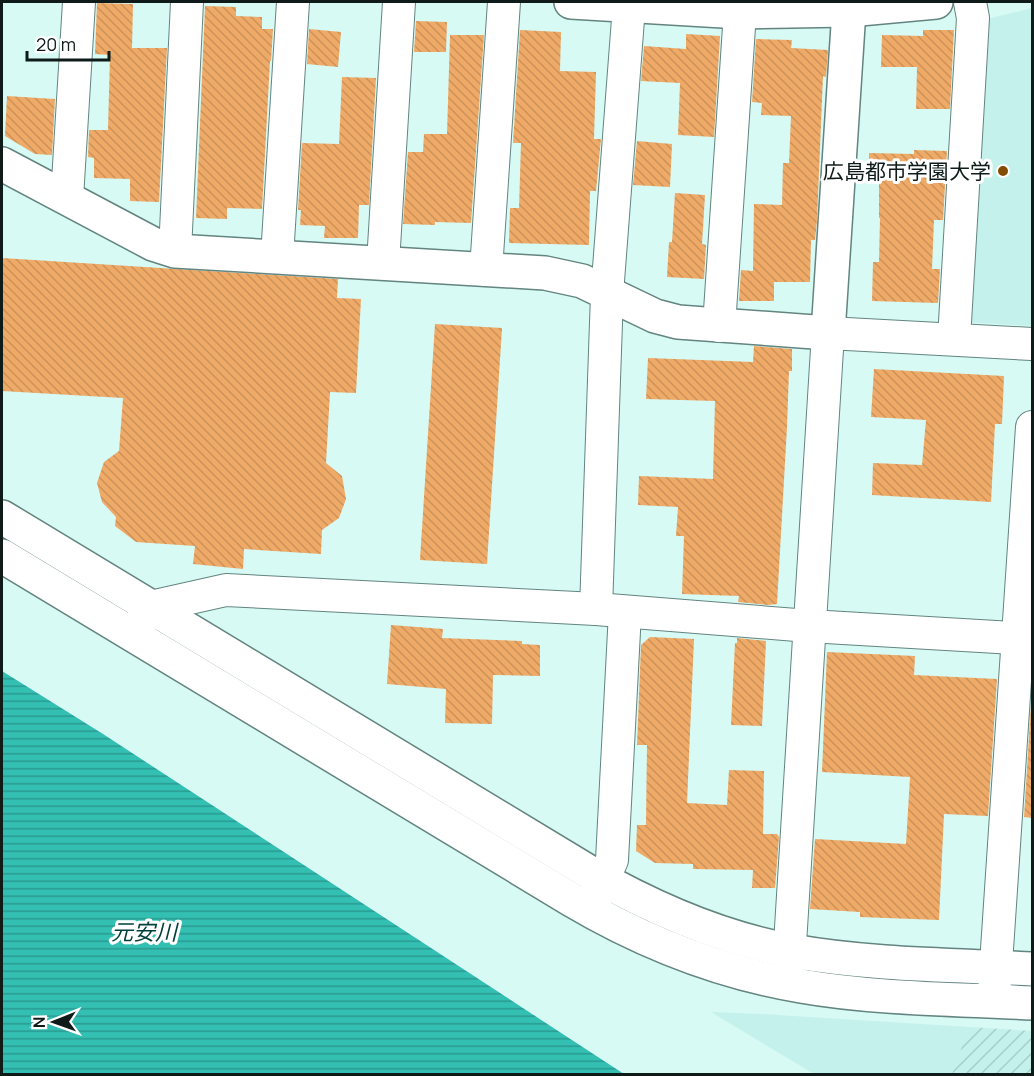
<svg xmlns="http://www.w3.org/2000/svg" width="1034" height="1076" font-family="Manrope,'Noto Sans JP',sans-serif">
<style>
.built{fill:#c4f1eb}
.industrial{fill:url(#industrial-furrows)}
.water{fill:url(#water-rules)}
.building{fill:url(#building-back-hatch)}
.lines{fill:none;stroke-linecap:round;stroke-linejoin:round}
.minor-casing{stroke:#63847f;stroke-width:34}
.tertiary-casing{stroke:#63847f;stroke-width:36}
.minor{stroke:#fff;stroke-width:32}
.tertiary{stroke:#fff;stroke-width:33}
.poi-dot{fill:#844c00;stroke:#fff;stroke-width:2}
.labels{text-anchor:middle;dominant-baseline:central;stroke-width:6;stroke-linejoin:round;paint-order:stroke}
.poi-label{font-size:21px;fill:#0e1b19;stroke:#fff;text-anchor:end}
.water-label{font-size:22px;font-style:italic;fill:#01403b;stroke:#fff}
</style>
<defs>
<pattern id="industrial-furrows" width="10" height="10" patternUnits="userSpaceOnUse" patternTransform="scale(1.5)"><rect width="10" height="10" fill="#c4f1eb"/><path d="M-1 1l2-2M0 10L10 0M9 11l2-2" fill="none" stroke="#a7cec9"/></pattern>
<pattern id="water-rules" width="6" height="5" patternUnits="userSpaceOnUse" patternTransform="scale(1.5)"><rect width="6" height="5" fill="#33bfb2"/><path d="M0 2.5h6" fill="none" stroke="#2a9a90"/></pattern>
<pattern id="building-back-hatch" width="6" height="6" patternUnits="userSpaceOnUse" patternTransform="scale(1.5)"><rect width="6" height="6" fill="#efaa67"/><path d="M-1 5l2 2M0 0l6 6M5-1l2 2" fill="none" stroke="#cc9259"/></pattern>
</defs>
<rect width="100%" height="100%" fill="#d7faf5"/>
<g class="built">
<path d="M1032,8V326L964,322L983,20Z"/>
<path d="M711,1012L761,1014L969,1027L952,1074H814Z"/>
</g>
<path class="industrial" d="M969,1027L1032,1031V1074H952Z"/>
<path class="water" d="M2,671L103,734L624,1074H2Z"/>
<g class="building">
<path d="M97,3L133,4L132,48H167L159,202L130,201V179L94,178V158L88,157L89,130H108L110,55L95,54Z"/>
<path d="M205,6L236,7V16L262,17V29H273L271,61H270L262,209L227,208V219L196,218Z"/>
<path d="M416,21L447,22L446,52H414Z"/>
<path d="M309,29L341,32L338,67L307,64Z"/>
<path d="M520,30L561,32L560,71L596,72L594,139H601L596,191H590L589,245L509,243L510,208H519L521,143H513Z"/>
<path d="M923,30H954L950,109H916L917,67H881L882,35L923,36Z"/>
<path d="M686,34L720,36L714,137L678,135L680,83L641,81L644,46L686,49Z"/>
<path d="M450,35H484L471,223L435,222V225L403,224L408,152H423L424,134H447Z"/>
<path d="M756,39L792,40L791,48L828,50L826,77L823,76L817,220L815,240H811L810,282H774V301H739L741,270L753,271L754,204L782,205L783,163H789L791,116L761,115L762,103L752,102Z"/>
<path d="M342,77L376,78L369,205H359L358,238H324L325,226L300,225L301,210H298L302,143L339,144Z"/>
<path d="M7,96L55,99L52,155L35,154L5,136Z"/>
<path d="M637,141L672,144L670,187L633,185Z"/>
<path d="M914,150L947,151L943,220H934L932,269H940L938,303L872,301L873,262H879L880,218H879V180H869V153L914,154Z"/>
<path d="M675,193L705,195L702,244L706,245L704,279L667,277L669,242H672Z"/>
<path d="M2,258L338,279L337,298L361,299L356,393L330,392L326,463L342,476L346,499L339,518L322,530L321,554L244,549L243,569L193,564L195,546L136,542L115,526L116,517L102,502L97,483L104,462L119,451L123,398L2,391Z"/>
<path d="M435,324L502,328L487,564L420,560Z"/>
<path d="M754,346L792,349V371H789L787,427L777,604L768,605L738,602L739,596L682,594L684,536H676L678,507L638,505L639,476L713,479L715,401L646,399L648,358L753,362Z"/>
<path d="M874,369L1004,376L1002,424H995L991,502L872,495L873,463L922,465L926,420L871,417Z"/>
<path d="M391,625L443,629L442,638L522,641V644L540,645V676L493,675L492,724L445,723L446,689L387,684Z"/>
<path d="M650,637L694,639L687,803L727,805L729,770L764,771L763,834H777L779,837L775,888H752L753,870L693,869V864L655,863L636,851L637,825H646L647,745H637L641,645Z"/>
<path d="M737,638L766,641L762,726L731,725L735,643H737Z"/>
<path d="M827,652L915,656L914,675L997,679L988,816L944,814L939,920L860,917V912L810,909L815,839L906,844L910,777L822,772Z"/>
<path d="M1032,689V818L1024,817Z"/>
</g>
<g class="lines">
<defs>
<g id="minor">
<path d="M67,198L79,2"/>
<path d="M175,251L187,2"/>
<path d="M277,257L293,2"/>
<path d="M383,263L399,2"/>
<path d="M486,270L504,2"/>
<path d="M719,326L740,12"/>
<path d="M954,339L973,18L970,2"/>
<path d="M596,609L607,294L629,6"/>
<path d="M141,622L150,607L226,590L596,609L809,626L1032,639"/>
<path d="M593,903L612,860L625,612"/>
<path d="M788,976L828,333L1032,344"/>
<path d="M994,994L1032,427"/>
</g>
<g id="tertiary">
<path d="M571,2L740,12L849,10L936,2"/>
<path d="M2,164L153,244L175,251L545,273L582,281L655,316L678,322L828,333L849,10"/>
<path d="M2,517L589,872C652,908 720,938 792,951C871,965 953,965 1032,969"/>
<path d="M2,556L572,900C643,942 719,972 801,986C875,999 957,999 1032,1003"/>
</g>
</defs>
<use href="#minor" class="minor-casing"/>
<use href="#tertiary" class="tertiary-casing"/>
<use href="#minor" class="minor"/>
<use href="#tertiary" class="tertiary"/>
</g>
<circle class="poi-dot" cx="1003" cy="171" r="6"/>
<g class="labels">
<g class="poi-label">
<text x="991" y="171">広島都市学園大学</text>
</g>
<g class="water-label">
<text x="144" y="932">元安川</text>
</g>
</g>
<rect width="1034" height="1076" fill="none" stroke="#0e1b19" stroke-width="6"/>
<g transform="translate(54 1022) rotate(269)" stroke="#ffffff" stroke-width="4.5" paint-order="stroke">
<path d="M0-4.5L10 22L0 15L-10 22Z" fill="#0e1b19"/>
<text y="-9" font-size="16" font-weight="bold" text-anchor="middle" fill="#0e1b19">N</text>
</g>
<path d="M27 51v9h82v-9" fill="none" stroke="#0e1b19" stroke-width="3"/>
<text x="36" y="51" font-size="18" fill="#0e1b19" stroke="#ffffff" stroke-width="4.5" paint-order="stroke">20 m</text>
</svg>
